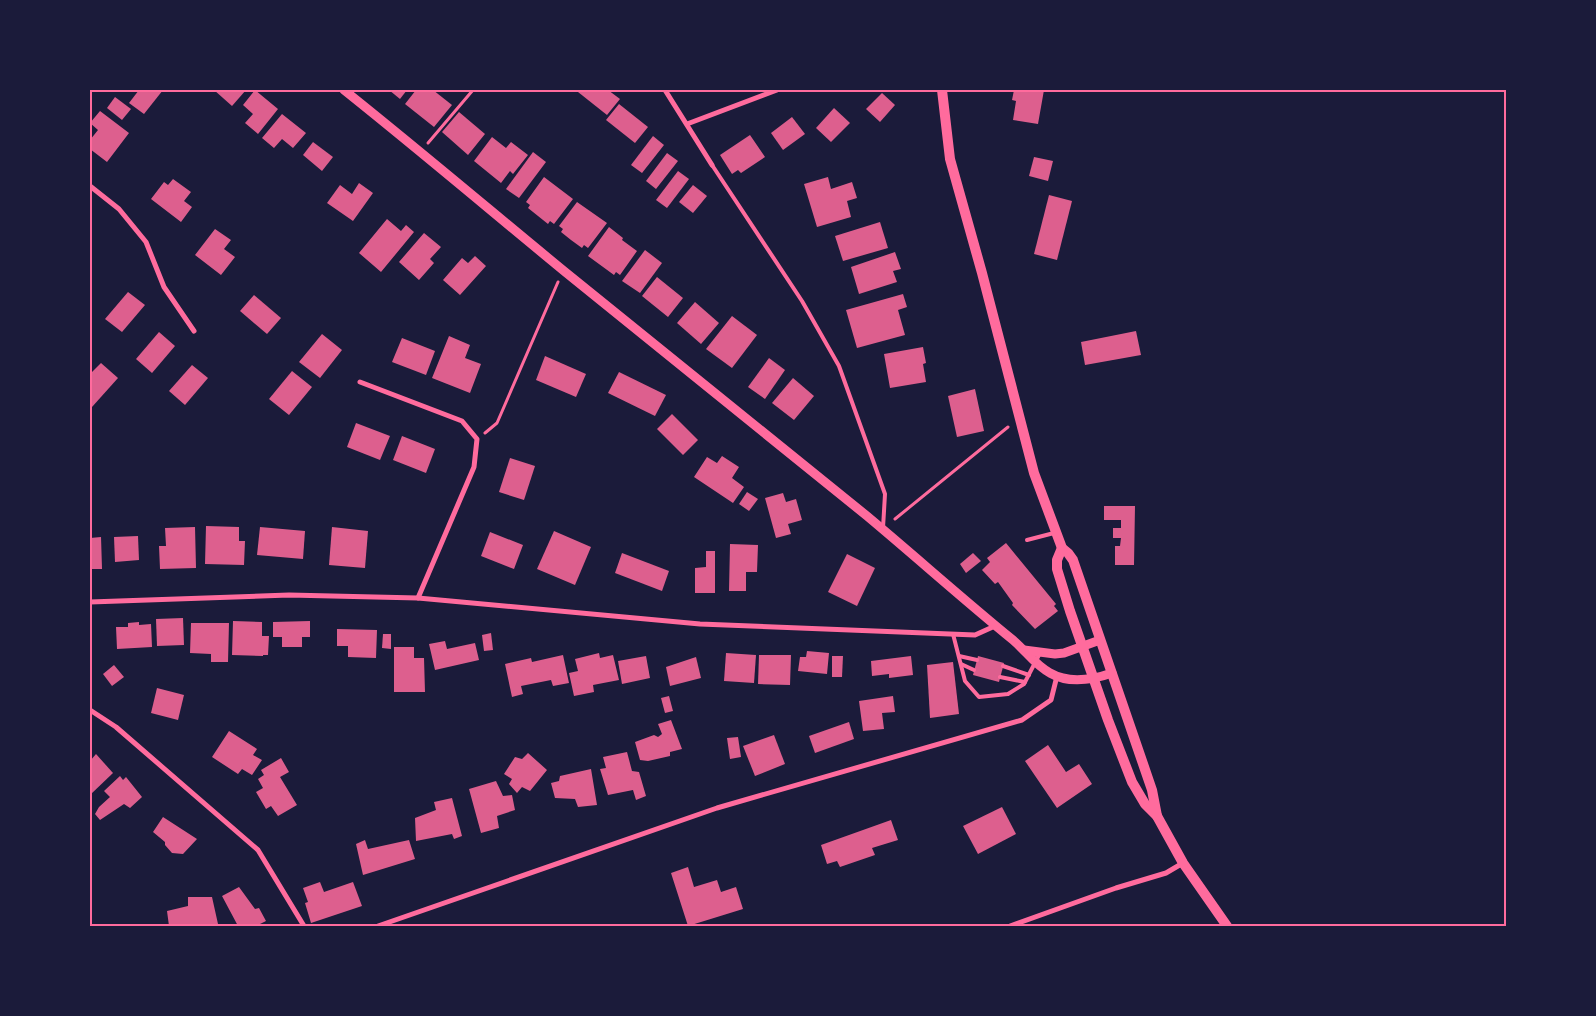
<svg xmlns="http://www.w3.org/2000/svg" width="1596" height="1016" font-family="Raleway,sans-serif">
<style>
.building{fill:#dd5f8e}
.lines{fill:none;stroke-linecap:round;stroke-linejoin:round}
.path{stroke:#ff6b9d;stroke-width:3}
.service{stroke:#ff6b9d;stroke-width:4}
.minor{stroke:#ff6b9d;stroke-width:5}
.tertiary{stroke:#ff6b9d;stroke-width:9}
.secondary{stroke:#ff6b9d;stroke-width:10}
.neatline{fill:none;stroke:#ff6b9d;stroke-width:2}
</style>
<rect width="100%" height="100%" fill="#1b1b3a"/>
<g class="building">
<path d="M139,90H163L144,114L129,103Z"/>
<path d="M214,90H246L232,106Z"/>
<path d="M255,90L278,109L258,134L245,123L253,114L243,105Z"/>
<path d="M389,90H407L400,99Z"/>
<path d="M416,90H433L452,105L434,127L405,104Z"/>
<path d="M580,90H608L620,99L607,115L578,92Z"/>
<path d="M1014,90H1044L1038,124L1013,120L1016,101L1012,100Z"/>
<path d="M882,93L895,105L880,122L866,109Z"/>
<path d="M115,97L131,109L122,120L107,108Z"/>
<path d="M619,104L648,127L635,143L606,120Z"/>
<path d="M834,108L850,123L831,142L816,128Z"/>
<path d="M100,111L129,133L107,162L90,149V140L98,130L90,123Z"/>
<path d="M459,112L485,134L468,155L442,132Z"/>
<path d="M282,114L306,133L293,148L282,139L274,148L262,138Z"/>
<path d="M792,117L805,134L783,150L771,133Z"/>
<path d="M750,135L765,157L741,173L738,170L732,174L720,155Z"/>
<path d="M653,136L664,145L642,173L631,165Z"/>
<path d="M492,137L506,148L511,142L528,155L513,174L510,171L501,183L474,161Z"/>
<path d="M313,142L333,157L322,171L303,155Z"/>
<path d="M533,152L546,162L519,198L506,189Z"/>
<path d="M667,153L678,161L656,189L646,181Z"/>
<path d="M1034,157L1053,161L1048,181L1029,176Z"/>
<path d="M678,171L689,179L667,208L656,200Z"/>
<path d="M544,177L573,199L554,224L550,221L548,224L528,208L530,205L526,202Z"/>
<path d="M828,177L831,189L852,182L857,198L847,201L851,217L817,227L804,184Z"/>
<path d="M173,179L191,192L184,201L192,207L181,222L151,199L164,182L168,185Z"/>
<path d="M359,183L373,193L353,221L327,203L340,185L352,194Z"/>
<path d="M693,185L707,196L693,213L679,202Z"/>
<path d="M1049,195L1072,201L1057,260L1034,254Z"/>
<path d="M577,202L607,223L588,248L584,245L582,248L571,240L561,232L563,229L559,226Z"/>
<path d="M387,219L401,231L406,225L414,232L381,272L359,253Z"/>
<path d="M880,222L888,248L843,261L835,236Z"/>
<path d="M609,227L623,238L622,240L637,251L620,275L616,272L614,275L588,256Z"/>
<path d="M215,229L231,240L224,249L235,257L221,275L195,255Z"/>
<path d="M424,233L441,247L430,259L434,263L419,280L399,262Z"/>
<path d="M645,250L662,263L640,293L622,281Z"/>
<path d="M895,252L901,269L893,271L897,282L859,294L851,267Z"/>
<path d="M475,256L486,266L460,295L443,280L462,258L468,263Z"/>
<path d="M657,277L683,298L668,317L642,296Z"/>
<path d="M128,292L145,305L122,332L105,319Z"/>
<path d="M903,294L907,307L898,310L905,335L857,348L846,310Z"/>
<path d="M254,295L281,318L267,334L240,311Z"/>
<path d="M695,302L719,323L701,344L677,323Z"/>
<path d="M732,316L757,335L732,368L706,349Z"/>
<path d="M1136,331L1141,355L1085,365L1081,342Z"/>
<path d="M159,332L175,346L152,373L136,359Z"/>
<path d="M322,334L342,350L320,378L299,362Z"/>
<path d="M449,336L470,345L465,358L481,364L470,393L432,378Z"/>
<path d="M402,338L435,351L426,375L392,362Z"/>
<path d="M923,347L926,363L923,364L926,382L890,388L884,354Z"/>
<path d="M545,356L586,374L576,397L536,380Z"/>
<path d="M769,358L785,370L765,399L748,387Z"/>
<path d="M101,363L118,378L92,407L90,405V374Z"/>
<path d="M192,365L208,378L185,405L169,391Z"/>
<path d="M292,371L312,387L289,415L269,399Z"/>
<path d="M619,372L666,395L655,416L608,393Z"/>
<path d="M793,378L814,396L794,420L772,403Z"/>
<path d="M975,389L984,431L957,437L948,396Z"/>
<path d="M672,414L698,440L683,455L657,429Z"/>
<path d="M356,423L390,436L380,460L347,447Z"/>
<path d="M402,436L435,449L426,473L393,460Z"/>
<path d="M722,456L739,467L732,478L744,487L733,503L694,477L707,457L717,463Z"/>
<path d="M510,458L535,466L524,500L499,492Z"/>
<path d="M747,492L758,499L749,511L739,504Z"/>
<path d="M783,493L786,502L796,499L802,520L788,524L791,534L776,538L765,498Z"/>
<path d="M1104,506H1135L1134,565H1115V546H1120L1121,538H1113V528H1121V520H1104Z"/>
<path d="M206,526L239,527V541H245L244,565L205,564Z"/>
<path d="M195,527L196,568L160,569L159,546H166L165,528Z"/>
<path d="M260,527L305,531L303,559L257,555Z"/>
<path d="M332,527L368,531L365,568L329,565Z"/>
<path d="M554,531L591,547L575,585L537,569Z"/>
<path d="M490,532L523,545L514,569L481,556Z"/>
<path d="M138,536L139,560L115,562L114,537Z"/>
<path d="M101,537L102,569H91L90,538Z"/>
<path d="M1006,543L1056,604L1054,606L1058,611L1035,629L1012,605L1013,603L998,582L995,584L982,570L990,562L987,558Z"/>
<path d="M730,544L758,545L757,572H746V591H729Z"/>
<path d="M706,551H715V593H695V568L706,567Z"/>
<path d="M622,553L669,571L662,591L615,573Z"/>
<path d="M973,553L981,561L966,573L960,564Z"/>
<path d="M847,554L875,568L857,606L828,592Z"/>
<path d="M183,618L184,645L157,646L156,619Z"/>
<path d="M233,621L262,622V636H269L268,655H263V656L232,655Z"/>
<path d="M310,621V637H302V647H282V637H273V622Z"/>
<path d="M139,622V625L151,624L152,647L117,649L116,627H128V623Z"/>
<path d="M191,623H229L228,662H211V654L190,653Z"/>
<path d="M337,629L377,630L376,658L348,657V646H337Z"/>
<path d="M491,633L493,650L484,651L482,635Z"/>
<path d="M383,634H391V649L382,648Z"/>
<path d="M445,641L447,649L475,643L479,660L435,670L429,644Z"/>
<path d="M394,647H414V658H424L425,692H394Z"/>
<path d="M807,651L829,653L827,674L798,671L800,657H806Z"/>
<path d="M599,653L600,658L613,655L619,680L593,685L594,692L574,696L569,673L578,671L575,659Z"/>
<path d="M726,653L756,655L754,683L724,681Z"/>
<path d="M563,655L569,683L553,686L551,680L521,686L523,694L512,697L505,664L531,658L532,662Z"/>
<path d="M759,655H791L790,685L758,684Z"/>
<path d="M646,656L650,678L622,684L618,661Z"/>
<path d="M832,656H843L842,677H832Z"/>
<path d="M911,656L913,675L889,678V674L872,676L871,661Z"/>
<path d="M978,656L1004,663L999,682L973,675Z"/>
<path d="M696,657L701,678L670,686L666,667Z"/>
<path d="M953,662L959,714L930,718L927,665Z"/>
<path d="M114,665L124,677L112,686L103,674Z"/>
<path d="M157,688L184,695L178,720L151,713Z"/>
<path d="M669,696L673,711L665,713L661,698Z"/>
<path d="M893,696L895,712L882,713L884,729L863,731L859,701Z"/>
<path d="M671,720L682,749L670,752V756L648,761L640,760L635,742L654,735L658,737L662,734L658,724Z"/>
<path d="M849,722L854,739L815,753L809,736Z"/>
<path d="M229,731L257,749L253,755L262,760L252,775L242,769L238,774L212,757Z"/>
<path d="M774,735L785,764L755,776L743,746Z"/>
<path d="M738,737L741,757L730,759L727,738Z"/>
<path d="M1048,745L1066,772L1079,764L1092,784L1057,808L1025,761Z"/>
<path d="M627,752L632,771L639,772L646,796L636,800L633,790L608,795L600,769L606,768L603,757Z"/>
<path d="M528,753L547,770L530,791L522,787L517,793L509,784L512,779L504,774L515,757L522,759Z"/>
<path d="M96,754L113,773L90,795V761Z"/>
<path d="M281,758L289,772L280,777L297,805L278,816L271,806L266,809L256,792L263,788L258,779L264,775L261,770Z"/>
<path d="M591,769L597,805L578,807L575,799L555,798L551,783L559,781L560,776Z"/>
<path d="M120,776L123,780L126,777L142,797L130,808L124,804L100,820L95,814L99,807L110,797L104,791Z"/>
<path d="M496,781L503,796L512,795L515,810L497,816L499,828L481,833L469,789Z"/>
<path d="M452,798L462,836L454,839L452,834L416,841L415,818L436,810L434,802Z"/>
<path d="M1002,807L1016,834L978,854L963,826Z"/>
<path d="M163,817L197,839L183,854L172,853L165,845V842L153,832Z"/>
<path d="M891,820L898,840L872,848L875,855L840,867L837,861L827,864L821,845Z"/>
<path d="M365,840L368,849L409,840L415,859L363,875L356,844Z"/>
<path d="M688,867L694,887L717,880L721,892L736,887L743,909L688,926L671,873Z"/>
<path d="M320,882L324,892L353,882L362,906L311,923L305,903L308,902L303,888Z"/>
<path d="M239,887L255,909L259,908L266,921L256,926H238L222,896Z"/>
<path d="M188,897H212L218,924L215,926H169L167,911L188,906Z"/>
</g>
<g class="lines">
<g class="path">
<path d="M428,143L473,90"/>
<path d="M485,433L497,423L558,282"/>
<path d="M895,519L1008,427"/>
</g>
<g class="service">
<path d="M712,165L802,301L839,366L885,494L883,528"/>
<path d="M1027,540L1054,533"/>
<path d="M953,634L965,681L979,697L1008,694L1024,684L1040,653"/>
<path d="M959,656L977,660"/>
<path d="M961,664L974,670"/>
<path d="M1003,666L1029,675"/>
<path d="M1000,677L1025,682"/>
</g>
<g class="minor">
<path d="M665,90L712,165"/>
<path d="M687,124L777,90"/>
<path d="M90,186L119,209L146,242L164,287L194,331"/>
<path d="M360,382L462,421L477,439L474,467L418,598"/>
<path d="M90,602L289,595L418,598L700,624L975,635L995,626"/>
<path d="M90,710L116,727L258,850L304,926"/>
<path d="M378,926L717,808L1022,720L1051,700L1057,676"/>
<path d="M1010,926L1116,888L1166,873L1183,863"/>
</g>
<g class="tertiary">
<path d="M344,90C418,149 491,211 564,271C665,353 766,434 867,516C916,557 964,600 1013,640C1026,651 1035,665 1050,673C1069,684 1092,680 1112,673"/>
<path d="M1024,650L1055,654L1064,653L1100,640"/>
</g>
<g class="secondary">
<path d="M942,90L950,159L982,273L1034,473L1062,548L1068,553L1073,560L1152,790L1157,816"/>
<path d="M1062,548L1057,560V569L1070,611L1108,720L1132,782L1145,804L1157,816L1183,863L1227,926"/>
</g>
</g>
<rect width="1596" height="1016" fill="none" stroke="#1b1b3a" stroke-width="182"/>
<rect x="91" y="91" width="1414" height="834" class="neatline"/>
</svg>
